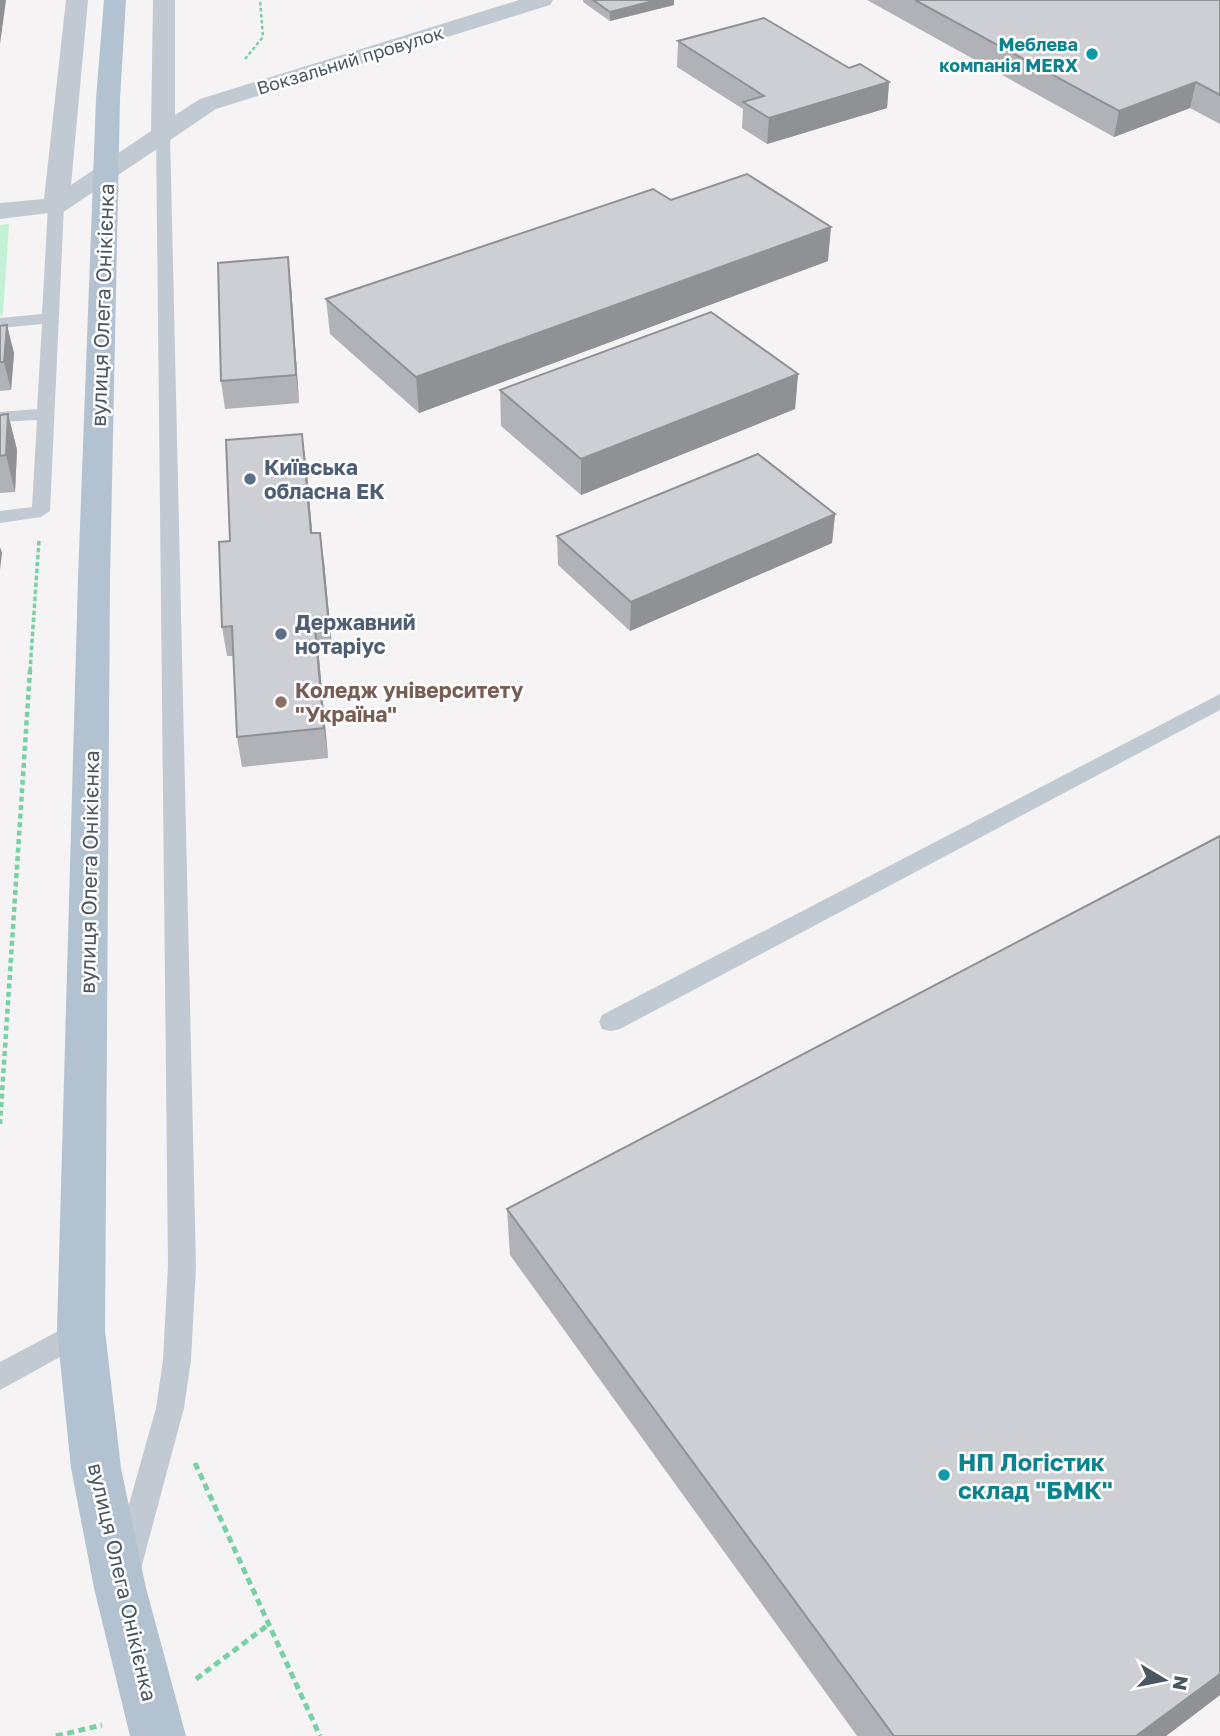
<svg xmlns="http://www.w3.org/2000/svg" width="1220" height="1736" font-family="'Golos Text',sans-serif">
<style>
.green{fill:#c3f1d5}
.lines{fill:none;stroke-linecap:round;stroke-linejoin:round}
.path-far3{stroke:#7ad0a6;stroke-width:2.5;stroke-dasharray:3.5 2.5;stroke-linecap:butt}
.path-far2{stroke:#7ad0a6;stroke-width:3.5;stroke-dasharray:4.5 2.5;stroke-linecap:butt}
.path-far1{stroke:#7ad0a6;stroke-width:4.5;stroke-dasharray:5 3.5;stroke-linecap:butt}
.path{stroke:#7ad0a6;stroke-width:5;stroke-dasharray:7 4.5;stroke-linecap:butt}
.service{fill:#c1cad2;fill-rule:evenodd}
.minor{fill:#c1cad2;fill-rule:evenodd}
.primary{fill:#b3c2d1;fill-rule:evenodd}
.wall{fill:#b0b2b7}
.shaded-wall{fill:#909195}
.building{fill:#cdcfd5;stroke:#909195;stroke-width:2}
.culture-dot{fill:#0f9aa8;stroke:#fff;stroke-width:2.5}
.service-dot{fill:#5c6f8a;stroke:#fff;stroke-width:2.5}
.education-dot{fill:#8d6e63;stroke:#fff;stroke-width:2.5}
.labels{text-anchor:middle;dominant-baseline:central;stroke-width:5;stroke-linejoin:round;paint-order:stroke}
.far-culture-label{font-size:18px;font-weight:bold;fill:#0d838f;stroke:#fff;text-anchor:end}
.far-street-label{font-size:18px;fill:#4a5661;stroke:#fff}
.street-label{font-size:21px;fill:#4a5661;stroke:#fff}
.service-label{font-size:21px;font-weight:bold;fill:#4e5e75;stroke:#fff;text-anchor:start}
.education-label{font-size:21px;font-weight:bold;fill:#785e54;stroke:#fff;text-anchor:start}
.near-culture-label{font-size:24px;font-weight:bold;fill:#0d838f;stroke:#fff;text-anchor:start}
</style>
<rect width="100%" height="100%" fill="#f5f3f3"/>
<path class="green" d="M9,224L3,315L0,316V225Z"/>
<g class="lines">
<path class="path-far3" d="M245,59L263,37L260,0"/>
<path class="path-far2" d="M30,671L39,540"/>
<path class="path-far1" d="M0,1124L30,670"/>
<g class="path">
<path d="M195,1463L320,1736"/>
<path d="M196,1679L268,1625"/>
<path d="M56,1736L102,1725"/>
</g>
<g class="service">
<path d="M163,129L170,133L196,1266L191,1360L184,1408L142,1565L138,1576L127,1580L116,1576L112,1565L156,1408L163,1360L168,1266L156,133Z"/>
<path d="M56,201L64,206L50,511L41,517L0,523V511L32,507L37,420L0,422V412L37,409L42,324L0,328V318L42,314L48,206Z"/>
<path d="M1220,694V710L620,1029L611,1031L602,1029L599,1022L602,1015Z"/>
<path d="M81,1319L91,1322L95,1331L91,1340L0,1390V1362Z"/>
</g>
<path class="minor" d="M66,0H88L71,185L151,131L153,0H175V115L200,99L519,0H553L550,5L216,109L65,211L0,219V203L44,199Z"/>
<path class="primary" d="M104,0H126L120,99L110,579L105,1331L121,1468L146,1588L186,1736H130L94,1588L71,1468L57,1331L78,579L96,99Z"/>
</g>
<g class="wall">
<path d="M583,0H674V5L610,21L583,2Z"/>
<path d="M867,0H1220V124L1190,108L1114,137Z"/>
<path d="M678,41L849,68L889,82L887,108L767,144L742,128L743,109L677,67Z"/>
<path d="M671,200L828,261L419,413L330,334L326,299Z"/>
<path d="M291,285L299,403L225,409L221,381Z"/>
<path d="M0,326L14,353L11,390L0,391Z"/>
<path d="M798,374L795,409L581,495L501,426L500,390Z"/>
<path d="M8,414L17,450L15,492L0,493V415Z"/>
<path d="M306,463L312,533L324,562L332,646L318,647L328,758L242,767L237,737L234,656H227L222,627L230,541Z"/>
<path d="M835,514L832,543L630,631L558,565L557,536Z"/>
<path d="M507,1209L1220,1695L1166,1736H857L510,1255Z"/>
</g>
<g class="shaded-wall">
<path d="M0,0H6L0,44Z"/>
<path d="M657,0H674V5L610,21V12Z"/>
<path d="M889,82L887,108L767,144L769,118Z"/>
<path d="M1196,82L1190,108L1114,137L1119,111Z"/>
<path d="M831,227L828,261L419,413L416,377Z"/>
<path d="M288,257L291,285L299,403L296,375Z"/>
<path d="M7,325L14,353L11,390L4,362Z"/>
<path d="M798,374L795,409L581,495V459Z"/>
<path d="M8,414L17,450L15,492L6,455Z"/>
<path d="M302,434L306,463L315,563L311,533Z"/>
<path d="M835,514L832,543L630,631L631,602Z"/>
<path d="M320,533L324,562L332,646L328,616Z"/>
<path d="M0,547L2,553L0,570Z"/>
<path d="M314,618L318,647L328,758L324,728Z"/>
<path d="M1220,1674V1695L1166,1736H1136Z"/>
</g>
<g class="building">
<path d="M593,0H657L610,12Z"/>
<path d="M915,0H1220V95L1196,82L1119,111Z"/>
<path d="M764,18L849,68L860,64L889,82L769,118L743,102L764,96L678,41Z"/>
<path d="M747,174L831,227L416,377L326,299L653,189L671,200Z"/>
<path d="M288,257L296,375L221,381L218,263Z"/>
<path d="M711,312L798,374L581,459L500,390Z"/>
<path d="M7,325L4,362H0V326Z"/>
<path d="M8,414L6,455L0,456V415Z"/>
<path d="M302,434L311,533H320L328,616L314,618L324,728L237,737L232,626L222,627L219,542L230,541L226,440Z"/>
<path d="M758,454L835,514L631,602L557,536Z"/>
<path d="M1220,836V1674L1136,1736H894L507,1209Z"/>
</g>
<g class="culture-dot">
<circle cx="1092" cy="54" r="7"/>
<circle cx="944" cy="1475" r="7"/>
</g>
<g class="service-dot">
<circle cx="250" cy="479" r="7"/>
<circle cx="281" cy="634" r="7"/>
</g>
<circle class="education-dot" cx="281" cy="702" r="7"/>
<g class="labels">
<g class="far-culture-label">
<text x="1078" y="44">Меблева<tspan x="1078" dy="21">компанія MERX</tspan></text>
</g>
<g class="far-street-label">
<text transform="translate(350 60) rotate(-17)">Вокзальний провулок</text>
</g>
<g class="street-label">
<text transform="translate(102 305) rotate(-88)">вулиця Олега Онікієнка</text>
<text transform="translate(89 872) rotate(-89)">вулиця Олега Онікієнка</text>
<text transform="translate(123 1582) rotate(77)">вулиця Олега Онікієнка</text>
</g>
<g class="service-label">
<text x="264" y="467">Київська<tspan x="264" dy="24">обласна ЕК</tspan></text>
<text x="295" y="622">Державний<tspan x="295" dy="24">нотаріус</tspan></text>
</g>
<g class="education-label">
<text x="295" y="690">Коледж університету<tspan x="295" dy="24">"Україна"</tspan></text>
</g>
<g class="near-culture-label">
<text x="958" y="1461">НП Логістик<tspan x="958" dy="28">склад "БМК"</tspan></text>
</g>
</g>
<g transform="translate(1164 1680) rotate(100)" stroke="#ffffff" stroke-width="5" paint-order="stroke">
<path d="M0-5L12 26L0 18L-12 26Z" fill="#4a5661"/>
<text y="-10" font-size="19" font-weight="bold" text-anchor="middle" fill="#4a5661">N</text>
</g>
</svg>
